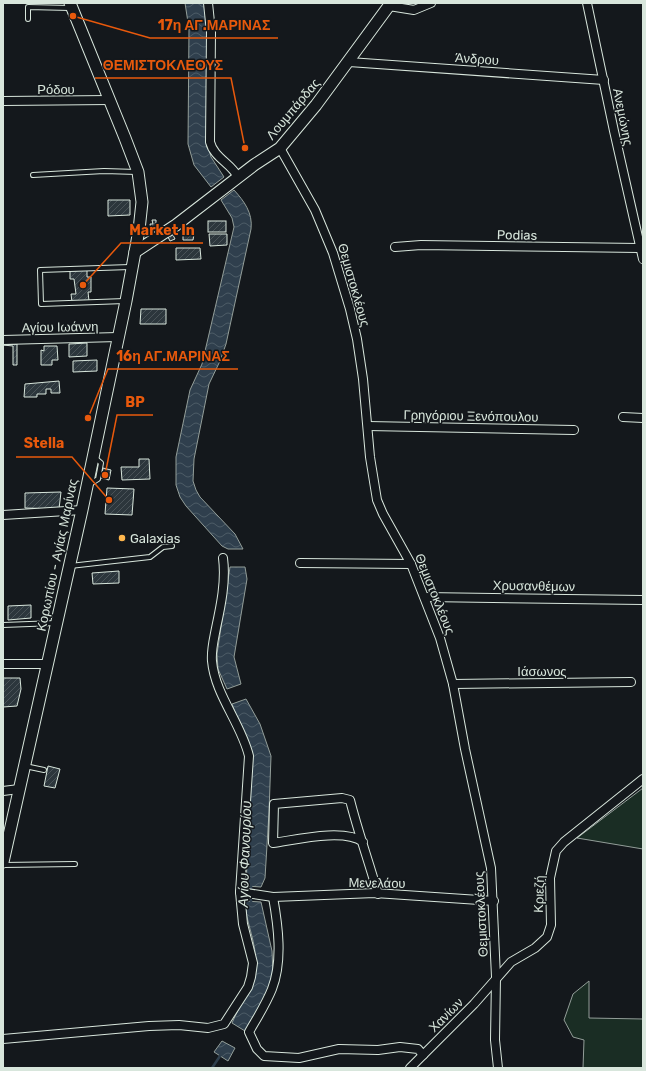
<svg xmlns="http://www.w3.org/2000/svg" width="646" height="1071" font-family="Rubik,sans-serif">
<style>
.green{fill:#1a2d24;stroke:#939e99}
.water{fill:url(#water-waves);stroke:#939e99}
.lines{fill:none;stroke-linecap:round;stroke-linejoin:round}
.stream{stroke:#2f3f4d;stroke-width:2.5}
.building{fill:url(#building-hatch);stroke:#d8e6dc}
.service-casing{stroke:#d8e6dc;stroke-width:6}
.minor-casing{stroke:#d8e6dc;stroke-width:10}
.secondary-casing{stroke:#d8e6dc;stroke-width:13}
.service{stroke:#14181c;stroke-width:4}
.minor{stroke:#14181c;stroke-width:8}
.secondary{stroke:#14181c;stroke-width:11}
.poi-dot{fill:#ffb74d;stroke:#14181c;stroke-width:1.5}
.labels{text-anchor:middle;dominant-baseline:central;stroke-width:3;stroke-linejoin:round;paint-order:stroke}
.street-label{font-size:13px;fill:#d8e6dc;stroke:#14181c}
.poi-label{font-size:13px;fill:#d8e6dc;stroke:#14181c;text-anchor:start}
.water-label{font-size:14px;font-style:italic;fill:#d8e6dc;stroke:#14181c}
.leader{fill:none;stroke:#e8590c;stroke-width:1.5}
.callout-dot{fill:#e8590c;stroke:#14181c;stroke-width:1.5}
.callout-label{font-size:14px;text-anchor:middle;font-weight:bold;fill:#e8590c;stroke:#14181c;stroke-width:3;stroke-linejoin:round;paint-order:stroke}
</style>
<defs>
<pattern id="water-waves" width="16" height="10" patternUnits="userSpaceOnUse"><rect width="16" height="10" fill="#2f3f4d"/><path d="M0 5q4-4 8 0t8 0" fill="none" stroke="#4c5b66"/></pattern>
<pattern id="building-hatch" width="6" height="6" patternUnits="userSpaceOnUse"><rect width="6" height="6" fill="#2c363c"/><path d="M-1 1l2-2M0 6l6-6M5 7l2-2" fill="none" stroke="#4a5358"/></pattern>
</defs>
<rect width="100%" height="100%" fill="#14181c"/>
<g class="green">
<path d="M643,788V849L577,838Z"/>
<path d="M589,981V1018L643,1019V1068H583L584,1040L573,1037L564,1020L573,994Z"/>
</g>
<g class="water">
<path d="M185,3H205L207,11V140L211,157L224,177L211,187L194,165L188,144L189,29Z"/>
<path d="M234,190C244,201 253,213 251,229L226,344L220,361L209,384L194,459L193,481L196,490L200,497L235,534L243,549H228L222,546L186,506L180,497L176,485V457L190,390L202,364L234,227L232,218L221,200Z"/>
<path d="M230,567H245L247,579L234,657L241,684L227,689L218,669L217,654Z"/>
<path d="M246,699L260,724L271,756L269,812L265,878L261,887L246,886L252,758L232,704Z"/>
<path d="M245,901L261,902L272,951L273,974L272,982L251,1024L245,1031L232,1023C240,1004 253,987 255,966C258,944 245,922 245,901Z"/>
<path d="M222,1041L235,1048L228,1061L214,1052Z"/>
</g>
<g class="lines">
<g class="stream">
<path d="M251,904V883"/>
<path d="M212,1068L222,1053"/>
</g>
</g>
<g class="building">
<path d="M108,200H130V215L108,216Z"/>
<path d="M152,220H156V228L151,229L150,224H153Z"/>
<rect x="208" y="221" width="18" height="11"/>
<path d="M183,234H194L193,240H183Z"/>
<path d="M209,234H227V245L210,246Z"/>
<path d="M173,235L175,239L170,241L168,237Z"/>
<path d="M176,248H200L201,259L176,260Z"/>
<path d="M87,270V277H91V292H88L89,301L72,302L71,294H76L74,279H70V271Z"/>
<path d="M141,309H166V324H140Z"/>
<path d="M87,343V356L69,357V344Z"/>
<path d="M17,344V365H13V346L3,345Z"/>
<path d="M44,346H57L58,360H52V365H41V350L44,351Z"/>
<path d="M97,360V371L73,372V361Z"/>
<path d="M59,381L60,393H51V389H46V394H37V397H24L25,384Z"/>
<path d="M139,459H149L150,479L122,480L121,467H139Z"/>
<path d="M103,468L111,470L109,480L101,478Z"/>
<path d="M107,488L134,489L132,515L105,514Z"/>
<path d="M61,492L59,509L25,508V493Z"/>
<path d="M119,571V583L93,584L92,573Z"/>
<path d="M31,605V618L8,620V606Z"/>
<path d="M3,678H20L21,689L17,706L3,707Z"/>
<path d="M48,766L60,769L55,788L44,786Z"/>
</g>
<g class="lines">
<defs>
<g id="service">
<path d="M28,19V7L70,8"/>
<path d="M33,175L104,171L137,172"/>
<path d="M125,301L41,304L40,270L130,267"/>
<path d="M90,484L98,479L101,463L94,457"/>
<path d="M70,566L150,557L163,547L172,546"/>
<path d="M3,625L56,623"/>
<path d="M25,766L44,770"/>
<path d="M3,865L75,864"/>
</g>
<g id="minor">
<path d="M208,3L211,32L210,142C214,158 231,163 238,177"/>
<path d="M587,3L614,131L643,259"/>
<path d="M389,6L414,10L431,3"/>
<path d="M349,62L604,80"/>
<path d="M3,101L110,100"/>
<path d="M280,148L315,210L333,253L350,309L357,339L363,379L370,457L377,500L383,514L411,564L440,638L453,684L465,749L491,868L496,977L495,1040L498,1068"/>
<path d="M395,247L421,245L639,248"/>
<path d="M3,340L118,337"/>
<path d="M623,417L643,418"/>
<path d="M368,426L574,430"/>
<path d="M3,515L82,510"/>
<path d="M300,563L411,564"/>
<path d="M425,597L643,600"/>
<path d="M3,664H47"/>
<path d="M453,684L631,682"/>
<path d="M3,791L19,789"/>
<path d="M363,842C344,828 295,840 273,843L274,804L342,798L350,800C358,832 369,862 378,894"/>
<path d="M240,892L273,897L375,893L494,901"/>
<path d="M273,897C278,925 283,961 272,989C266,1004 257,1018 249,1032L257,1049L264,1056L299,1058L339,1049L378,1050L400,1047L418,1049L423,1055"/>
<path d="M3,1039L149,1026L179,1025L208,1028L224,1024L248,987L251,977L253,963L243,924L240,892L249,756C241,723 215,695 212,661C211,650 214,639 216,628C221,605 226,581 223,558"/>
<path d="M410,1068L474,1004L511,962L535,948L547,937L551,925L550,878L556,851L564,842L643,779"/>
</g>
<g id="secondary">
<path d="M135,252L176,225L254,165L280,148L316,105L391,3"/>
<path d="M3,862L82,510L126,301L139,230L142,202L138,172L125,138L70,3"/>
</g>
</defs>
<use href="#service" class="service-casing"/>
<use href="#minor" class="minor-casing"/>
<use href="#secondary" class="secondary-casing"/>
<use href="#service" class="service"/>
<use href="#minor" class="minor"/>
<use href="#secondary" class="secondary"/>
</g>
<circle class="poi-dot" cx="122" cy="538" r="4"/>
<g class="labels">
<g class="street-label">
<text transform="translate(477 59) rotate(4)">Άνδρου</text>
<text x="56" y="89">Ρόδου</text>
<text transform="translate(293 109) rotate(-50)">Λουμπάρδας</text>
<text transform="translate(623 117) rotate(79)">Ανεμώνης</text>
<text transform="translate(517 235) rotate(1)">Podias</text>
<text transform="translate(354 285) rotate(74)">Θεμιστοκλέους</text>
<text transform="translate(60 327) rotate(-1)">Αγίου Ιωάννη</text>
<text transform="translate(471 416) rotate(1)">Γρηγόριου Ξενόπουλου</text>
<text transform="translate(57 555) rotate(-78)">Κορωπίου - Αγίας Μαρίνας</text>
<text transform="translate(534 586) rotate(1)">Χρυσανθέμων</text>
<text transform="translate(435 594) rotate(68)">Θεμιστοκλέους</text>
<text x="542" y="671">Ιάσωνος</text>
<text transform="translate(377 883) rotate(1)">Μενελάου</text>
<text transform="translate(539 894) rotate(-88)">Κριεζή</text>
<text transform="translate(481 914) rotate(-93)">Θεμιστοκλέους</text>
<text transform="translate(446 1015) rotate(-45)">Χανίων</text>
</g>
<g class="poi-label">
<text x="130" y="538">Galaxias</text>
</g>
<g class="water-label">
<text transform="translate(245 854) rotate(-88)">Αγίου Φανουρίου</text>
</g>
</g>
<path class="leader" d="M73 16L150 38H278M245 148L231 78H95M83 285L121 243H203M88 418L108 369H238M105 475L117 415H153M109 500L72 457H16"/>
<g class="callout-dot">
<circle cx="73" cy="16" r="4"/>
<circle cx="245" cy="148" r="4"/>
<circle cx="83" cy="285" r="4"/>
<circle cx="88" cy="418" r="4"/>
<circle cx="105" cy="475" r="4"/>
<circle cx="109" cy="500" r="4"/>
</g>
<g class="callout-label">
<text x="214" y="30">17η ΑΓ.ΜΑΡΙΝΑΣ</text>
<text x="163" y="70">ΘΕΜΙΣΤΟΚΛΕΟΥΣ</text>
<text x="162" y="235">Market In</text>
<text x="173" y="361">16η ΑΓ.ΜΑΡΙΝΑΣ</text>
<text x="135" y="407">BP</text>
<text x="44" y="448">Stella</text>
</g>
<rect width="646" height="1071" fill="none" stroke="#d8e6dc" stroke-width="8"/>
</svg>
